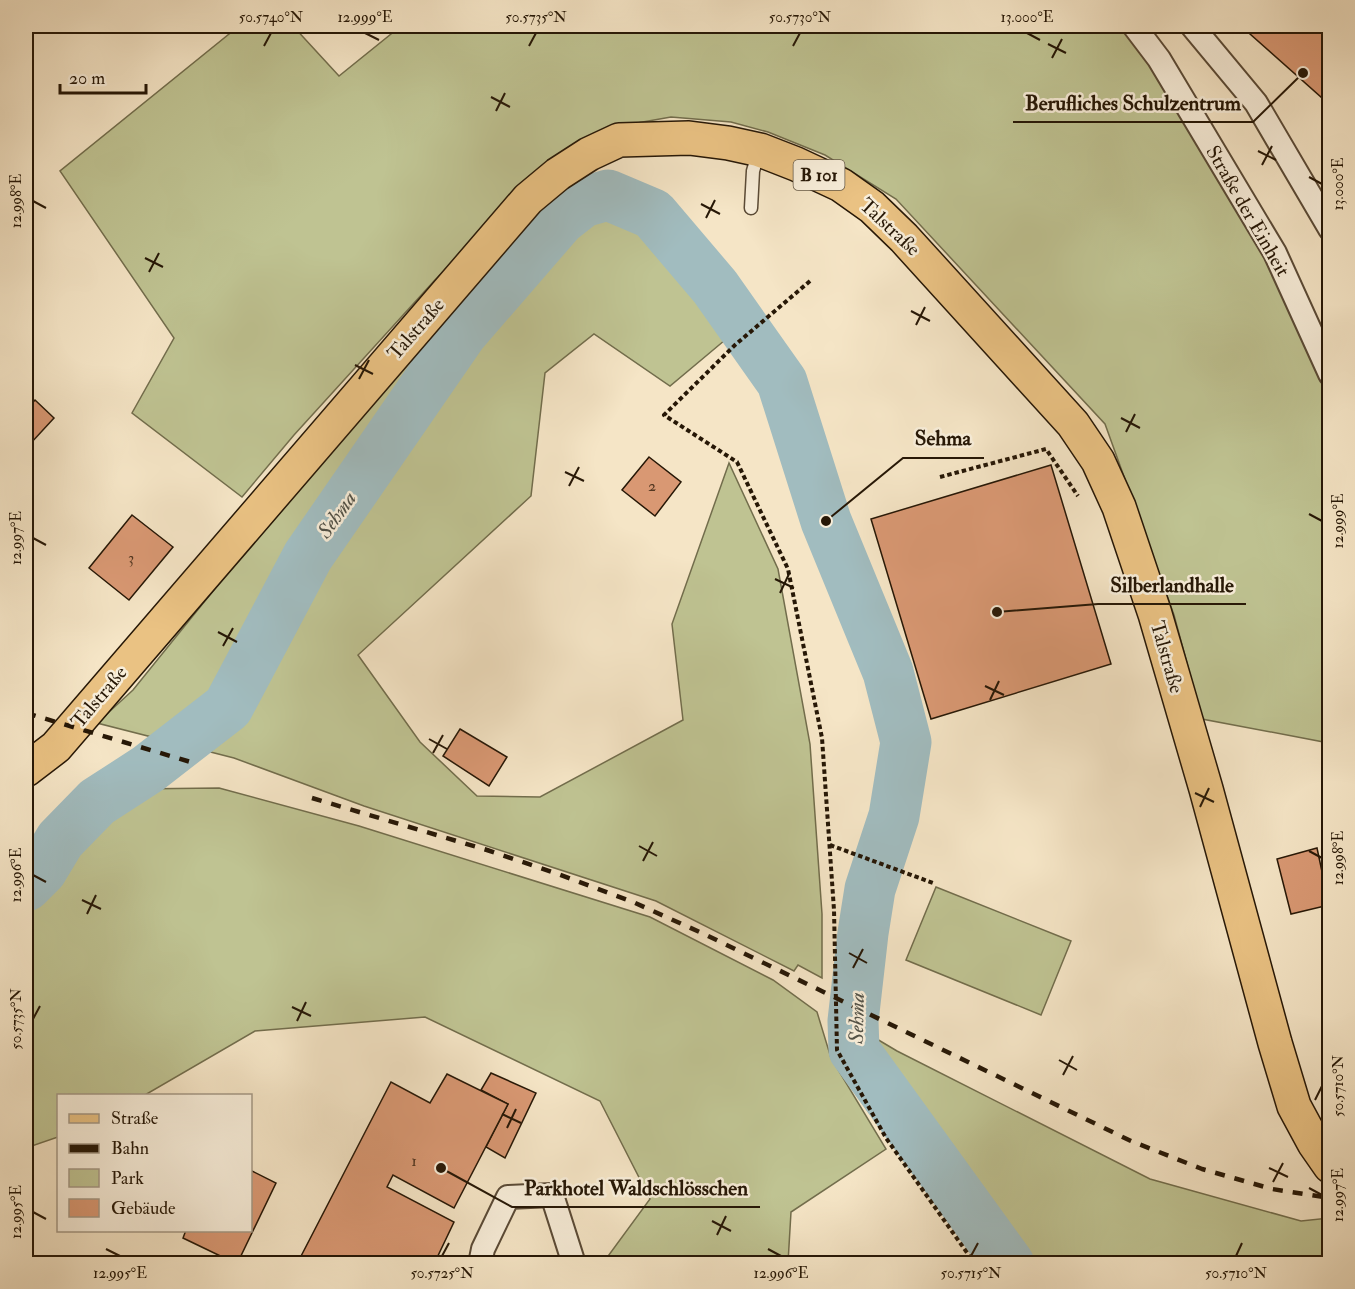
<svg xmlns="http://www.w3.org/2000/svg" width="1355" height="1289" font-family="'IM FELL Double Pica',serif">
<style>
.green{fill:#bfc392;stroke:#726d4c;stroke-width:1.5}
.lines{fill:none;stroke-linecap:round;stroke-linejoin:round}
.river{stroke:#a1bcbf;stroke-width:51}
.building{fill:#d99873;stroke:#261706;stroke-width:1.5}
.service-casing{stroke:#5a4a36;stroke-width:15}
.minor-casing{stroke:#5a4a36;stroke-width:26}
.primary-casing{stroke:#261706;stroke-width:36}
.path{stroke:#261706;stroke-width:4;stroke-dasharray:4.5 3;stroke-linecap:butt}
.service{stroke:#f8eeda;stroke-width:12}
.minor{stroke:#f8eeda;stroke-width:22}
.primary{stroke:#eac283;stroke-width:33}
.rail{stroke:#261706;stroke-width:4.5;stroke-dasharray:10 10;stroke-linecap:butt}
.ticks{fill:none;stroke:#261706;stroke-width:2}
.labels{text-anchor:middle;dominant-baseline:central;stroke-width:5;stroke-linejoin:round;paint-order:stroke}
.number-label{font-size:16px;fill:#533721}
.shield{fill:#f8eeda;stroke:#655846;stroke-width:1.5}
.shield-label{font-size:18px;font-weight:bold;fill:#261706}
.street-label{font-size:20px;fill:#261706;stroke:#f8eeda}
.water-label{font-size:21px;font-style:italic;fill:#515147;stroke:#f8eeda}
.leader{fill:none;stroke:#261706;stroke-width:2}
.callout-dot{fill:#261706;stroke:#f8eeda;stroke-width:2}
.callout-label{font-size:21px;text-anchor:middle;font-weight:bold;fill:#261706;stroke:#f8eeda;stroke-width:5;stroke-linejoin:round;paint-order:stroke}
.neatline{fill:none;stroke:#261706;stroke-width:2}
.ticks-label{font-size:15px;text-anchor:middle;fill:#261706}
</style>
<rect width="100%" height="100%" fill="#f5e5c6"/>
<filter id="stains"><feTurbulence type="fractalNoise" baseFrequency=".00333" numOctaves="4"/><feColorMatrix values="0 0 0 0 .2 0 0 0 0 .09 0 0 0 0 .02 0 0 0 .5 -.17"/></filter>
<radialGradient id="worn" r=".72"><stop offset=".6" stop-color="#630" stop-opacity="0"/><stop offset="1" stop-color="#630" stop-opacity=".3"/></radialGradient>
<g class="green">
<path d="M239,26H293L339,76L401,26H1134L1159,60L1329,374V743L1202,719L1174,615L1105,424L896,199L825,155L768,132L731,122L671,117L620,126L524,187L434,281L294,435L242,497L132,413L174,338L60,171Z"/>
<path d="M570,201L596,205L635,203L737,330L670,386L594,334L545,373L531,496L358,655L420,742L477,796L540,797L683,720L672,624L729,463L778,569L810,744L822,914V978L798,965L794,971L656,901L364,806L234,758L97,723L133,690L272,518L457,304L549,210Z"/>
<path d="M219,788L359,826L650,917L773,980L817,1012L831,1058L886,1149L791,1212L788,1263H603L650,1199L600,1101L425,1017L255,1031L145,1095L58,1096V1137L26,1148V895L133,789Z"/>
<path d="M936,887L1071,941L1041,1015L906,960Z"/>
<path d="M860,1029L897,1051L1150,1179L1301,1221L1329,1218V1263H1023L923,1124L861,1047Z"/>
</g>
<g class="lines">
<path class="river" d="M26,886L42,870L60,840L97,802L148,769L228,707L308,556L462,333L560,220L583,202L608,195L653,214L715,287L782,382L826,521L888,672L906,742L894,816L870,889L863,933L853,1021L854,1050L1009,1264"/>
</g>
<g class="building">
<path d="M1241,26H1330V105Z"/>
<path d="M26,99L31,142L26,143Z"/>
<path d="M35,400L54,418L31,443L26,438V410Z"/>
<path d="M649,457L681,482L655,516L622,490Z"/>
<path d="M1051,465L1111,664L931,719L871,519Z"/>
<path d="M132,515L173,547L129,600L89,568Z"/>
<path d="M460,729L507,757L489,786L443,756Z"/>
<path d="M1317,848L1329,905L1291,914L1277,859Z"/>
<path d="M1330,941V964L1324,943Z"/>
<path d="M491,1073L536,1093L505,1158L486,1147L508,1104L481,1090Z"/>
<path d="M447,1074L508,1104L454,1208L393,1175L387,1187L454,1222L434,1264L298,1262L391,1082L430,1103Z"/>
<path d="M250,1170L276,1183L237,1264L183,1238L186,1230H250Z"/>
</g>
<g class="lines">
<defs>
<path id="service" d="M751,208L753,171L759,151"/>
<g id="minor">
<path d="M1134,26L1159,59L1275,253L1330,374"/>
<path d="M1192,26L1256,103L1330,229"/>
<path d="M480,1264L483,1249L508,1197L552,1195L574,1264"/>
</g>
<path id="primary" d="M26,770L56,747L528,199L558,174L589,154L619,140L689,138L728,143L760,150L796,164L841,185L872,207L904,238L1073,424L1098,461L1119,507L1155,614L1206,789L1275,1043L1294,1106L1314,1143L1330,1166"/>
</defs>
<use href="#service" class="service-casing"/>
<use href="#minor" class="minor-casing"/>
<use href="#primary" class="primary-casing"/>
<g class="path">
<path d="M810,281L735,345L664,415L737,462L788,569L822,738L834,910L837,1050L886,1138L975,1264"/>
<path d="M940,477L1046,449L1078,496"/>
<path d="M830,845L933,883"/>
</g>
<use href="#service" class="service"/>
<use href="#minor" class="minor"/>
<use href="#primary" class="primary"/>
<g class="rail">
<path d="M26,713L194,763"/>
<path d="M312,798L487,850L558,874L633,902L704,934L1131,1141L1202,1169L1272,1189L1330,1198"/>
</g>
</g>
<path class="ticks" d="M365,33L379,40M1027,33L1040,40M1048,44L1066,53M264,46L271,33M529,46L536,33M793,46L800,33M1052,58L1062,39M491,97L510,107M496,111L505,93M1258,151L1276,160M1262,165L1272,146M1309,177L1322,184M33,201L46,208M701,204L720,214M706,218L715,200M145,258L163,267M149,272L159,253M911,311L930,321M916,325L925,307M355,365L373,374M359,379L369,360M1121,418L1140,428M1126,432L1135,414M565,472L584,481M569,486L579,467M1309,514L1322,521M33,538L46,545M775,579L794,588M780,593L789,574M218,632L237,642M223,646L233,628M985,686L1004,695M990,700L999,681M429,739L447,749M433,753L443,735M1195,793L1214,802M1200,807L1209,788M639,846L657,856M1309,851L1322,858M643,861L653,842M33,875L46,882M82,900L101,909M87,914L96,895M849,953L867,963M853,968L863,949M292,1007L311,1016M33,1019L40,1006M297,1021L306,1002M1059,1060L1077,1070M1063,1075L1073,1056M1315,1100L1322,1086M502,1114L521,1123M507,1128L516,1109M1269,1168L1288,1177M1273,1182L1283,1163M1309,1188L1322,1195M33,1212L46,1219M712,1221L731,1231M717,1235L726,1216M106,1249L120,1256M768,1249L781,1256M442,1256L449,1243M971,1256L978,1243M1236,1256L1242,1243"/>
<g class="labels">
<g class="number-label">
<text x="652" y="486">2</text>
<text x="131" y="558">3</text>
<text x="414" y="1161">1</text>
</g>
<rect class="shield" x="793.5" y="160" width="51" height="30" rx="4.5"/>
<g class="shield-label">
<text x="819" y="175">B 101</text>
</g>
<g class="street-label">
<text transform="translate(1248 211) rotate(60)">Straße der Einheit</text>
<text transform="translate(890 227) rotate(43)">Talstraße</text>
<text transform="translate(416 329) rotate(-49)">Talstraße</text>
<text transform="translate(1167 657) rotate(74)">Talstraße</text>
<text transform="translate(99 697) rotate(-50)">Talstraße</text>
</g>
<g class="water-label">
<text transform="translate(337 515) rotate(-55)">Sehma</text>
<text transform="translate(857 1018) rotate(-89)">Sehma</text>
</g>
</g>
<path class="leader" d="M1303 73L1253 122H1013M826 521L903 458H984M997 612L1098 604H1246M441 1168L512 1207H760"/>
<g class="callout-dot">
<circle cx="1303" cy="73" r="6"/>
<circle cx="826" cy="521" r="6"/>
<circle cx="997" cy="612" r="6"/>
<circle cx="441" cy="1168" r="6"/>
</g>
<g class="callout-label">
<text x="1133" y="110">Berufliches Schulzentrum</text>
<text x="943" y="445">Sehma</text>
<text x="1172" y="592">Silberlandhalle</text>
<text x="636" y="1195">Parkhotel Waldschlösschen</text>
</g>
<rect width="1355" height="1289" fill="none" stroke="#f5e5c6" stroke-width="66"/>
<rect x="57" y="1094" width="195" height="138" fill="#f8eeda" stroke="#a49885" stroke-width="1.5"/>
<rect x="69" y="1114" width="30" height="9" fill="#eac283" stroke="#a49885" stroke-width="1.5"/>
<text x="111" y="1124" font-size="18" fill="#261706">Straße</text>
<rect x="69" y="1144" width="30" height="9" fill="#261706" stroke="#a49885" stroke-width="1.5"/>
<text x="111" y="1154" font-size="18" fill="#261706">Bahn</text>
<rect x="69" y="1169" width="30" height="18" fill="#bfc392" stroke="#a49885" stroke-width="1.5"/>
<text x="111" y="1184" font-size="18" fill="#261706">Park</text>
<rect x="69" y="1199" width="30" height="18" fill="#d99873" stroke="#a49885" stroke-width="1.5"/>
<text x="111" y="1214" font-size="18" fill="#261706">Gebäude</text>
<path d="M60 84v9h86v-9" fill="none" stroke="#261706" stroke-width="3"/>
<text x="69" y="84" font-size="18" fill="#261706" stroke="#f8eeda" stroke-width="4.5" paint-order="stroke">20 m</text>
<rect x="33" y="33" width="1289" height="1223" class="neatline"/>
<g class="ticks-label">
<text x="271" y="22">50.5740°N</text>
<text x="365" y="22">12.999°E</text>
<text x="536" y="22">50.5735°N</text>
<text x="800" y="22">50.5730°N</text>
<text x="1027" y="22">13.000°E</text>
<text transform="translate(1338 184) rotate(-90)" y="5">13.000°E</text>
<text transform="translate(16 201) rotate(-90)" y="5">12.998°E</text>
<text transform="translate(1338 521) rotate(-90)" y="5">12.999°E</text>
<text transform="translate(16 538) rotate(-90)" y="5">12.997°E</text>
<text transform="translate(1338 858) rotate(-90)" y="5">12.998°E</text>
<text transform="translate(16 875) rotate(-90)" y="5">12.996°E</text>
<text transform="translate(16 1019) rotate(-90)" y="5">50.5735°N</text>
<text transform="translate(1338 1086) rotate(-90)" y="5">50.5710°N</text>
<text transform="translate(1338 1195) rotate(-90)" y="5">12.997°E</text>
<text transform="translate(16 1212) rotate(-90)" y="5">12.995°E</text>
<text x="120" y="1278">12.995°E</text>
<text x="442" y="1278">50.5725°N</text>
<text x="781" y="1278">12.996°E</text>
<text x="971" y="1278">50.5715°N</text>
<text x="1236" y="1278">50.5710°N</text>
</g>
<rect width="100%" height="100%" filter="url(#stains)"/>
<rect width="100%" height="100%" fill="url(#worn)"/>
</svg>
